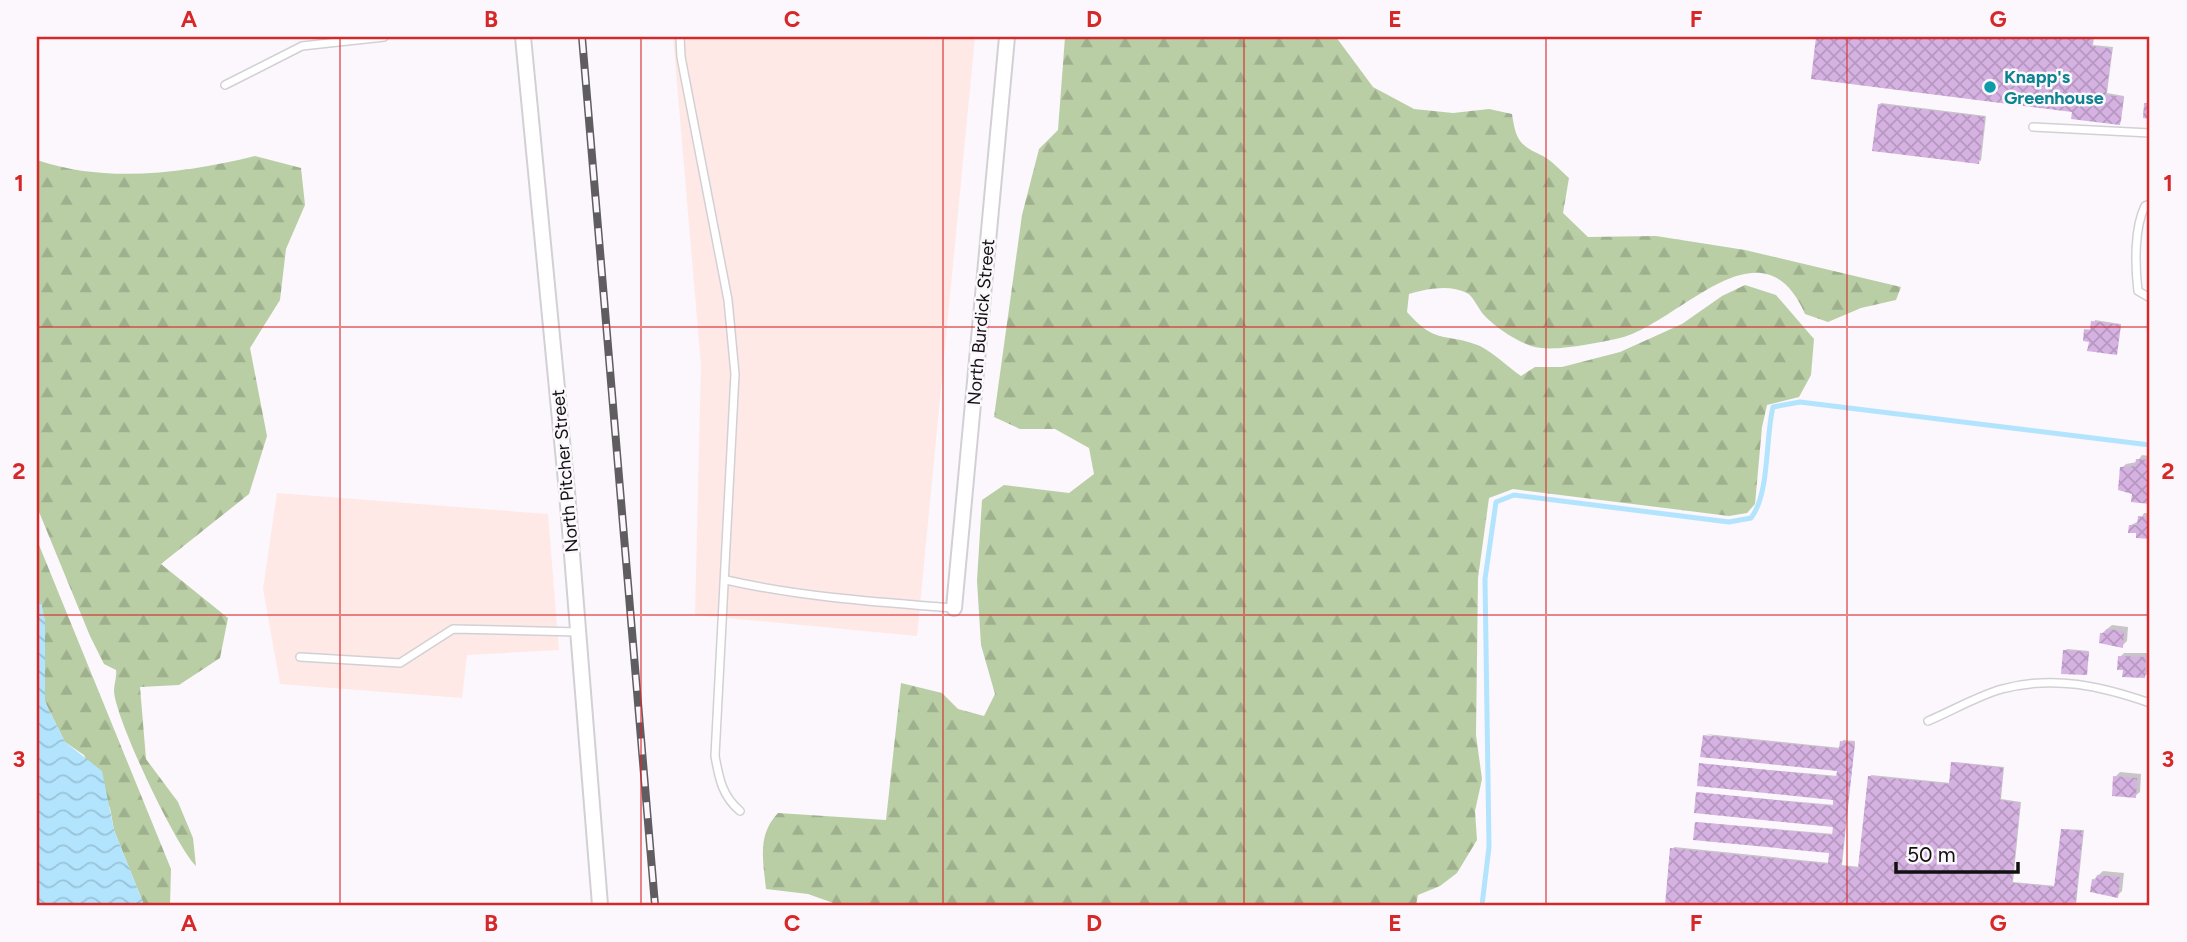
<svg xmlns="http://www.w3.org/2000/svg" width="2187" height="942" font-family="Figtree,sans-serif">
<style>
.industrial{fill:#ffe9e6}
.forest{fill:url(#forest-firs)}
.water{fill:url(#water-waves)}
.shadow{fill:#0003}
.lines{fill:none;stroke-linecap:round;stroke-linejoin:round}
.stream{stroke:#b2e4fd;stroke-width:5}
.building{fill:url(#building-cross-hatch)}
.service-casing{stroke:#d3d0d5;stroke-width:10}
.minor-casing{stroke:#d3d0d5;stroke-width:18}
.service{stroke:#fff;stroke-width:7}
.minor{stroke:#fff;stroke-width:14}
.rail-casing{stroke:#5f5d60;stroke-width:8}
.rail{stroke:#fbf7fc;stroke-width:5;stroke-dasharray:16;stroke-linecap:butt}
.grid{fill:none;stroke:#d62828;stroke-width:2;stroke-opacity:0.55}
.culture-dot{fill:#0f9aa8;stroke:#fbf7fc;stroke-width:2.5}
.labels{text-anchor:middle;dominant-baseline:central;stroke-width:5;stroke-linejoin:round;paint-order:stroke}
.culture-label{font-size:18px;font-weight:bold;fill:#0d838f;stroke:#fbf7fc;text-anchor:start}
.street-label{font-size:18px;fill:#121112;stroke:#fbf7fc}
.neatline{fill:none;stroke:#d62828;stroke-width:2.5}
.grid-label{font-size:23px;text-anchor:middle;font-weight:bold;fill:#d62828}
</style>
<defs>
<pattern id="forest-firs" width="22" height="20" patternUnits="userSpaceOnUse" patternTransform="scale(1.75)"><rect width="22" height="20" fill="#b9cea5"/><path d="M5 1l3.5 6h-7zM16 11l3.5 6h-7z" fill="#9eb08d"/></pattern>
<pattern id="water-waves" width="16" height="10" patternUnits="userSpaceOnUse" patternTransform="scale(1.75)"><rect width="16" height="10" fill="#b2e4fd"/><path d="M0 5q4-4 8 0t8 0" fill="none" stroke="#98c3d8"/></pattern>
<pattern id="building-cross-hatch" width="8" height="8" patternUnits="userSpaceOnUse" patternTransform="scale(1.75)"><rect width="8" height="8" fill="#d5b2e2"/><path d="M0 0l8 8M0 8l8-8" fill="none" stroke="#b698c1"/></pattern>
</defs>
<rect width="100%" height="100%" fill="#fbf7fc"/>
<g class="industrial">
<path d="M673,37H975L917,636L695,615L701,365Z"/>
<path d="M277,493L548,514L559,650L467,655L462,698L280,684L263,589Z"/>
</g>
<g class="forest">
<path d="M1065,37H1336L1373,87L1414,109L1453,113L1489,109L1512,114C1516,140 1519,145 1543,156C1552,161 1561,171 1569,178L1563,213L1588,237L1656,236L1745,250L1901,287L1896,300L1861,308L1828,322L1805,314C1761,213 1676,328 1616,339C1596,343 1551,353 1531,346C1513,339 1496,328 1483,314C1478,308 1473,296 1467,293C1449,284 1427,289 1409,294L1407,312C1437,346 1446,332 1480,346C1494,353 1508,367 1521,376L1535,367H1562L1620,352L1682,324L1722,296L1745,285L1776,295L1814,339L1811,375L1799,397L1767,405L1762,427L1755,504L1747,513L1729,516L1513,489L1489,498L1478,578L1476,735L1482,779L1475,811L1477,840L1457,873L1440,886L1418,895L1416,905H854L836,904L808,894L766,889C763,860 757,835 778,813L886,820L901,683L942,693L958,709L984,716L995,694L981,645L977,581L982,500L1004,485L1069,493L1094,474L1089,448L1055,429H1020L994,417L1022,215L1039,149L1058,130Z"/>
<path d="M255,156L301,168L305,205L286,249L280,300L250,348L267,436L249,494L161,564L228,618L220,658L179,685L140,687L146,759L178,802L193,838L196,866C176,847 115,718 114,691C114,684 117,677 116,670L104,664L90,636L37,507V160C107,184 185,173 255,156Z"/>
<path d="M37,540L171,869L170,905H144L114,830L110,808L84,755L65,742L45,702V622L41,603L37,598Z"/>
</g>
<path class="water" d="M37,598L41,603L45,621V702L65,742L102,771L114,830L144,905H38Z"/>
<g class="shadow">
<path d="M1818,37H2094L2093,45L2113,47L2107,93L2124,96L2121,122L2074,111L1813,77Z"/>
<path d="M1881,103L1986,116L1981,161L1879,105Z"/>
<path d="M2095,320L2121,324L2116,353L2091,340L2086,330L2092,329Z"/>
<path d="M2142,455L2150,456V502L2134,493L2122,468L2126,464L2137,462Z"/>
<path d="M2144,513H2150V538L2138,536V532L2131,525L2139,521Z"/>
<path d="M2112,625L2128,627L2127,641L2122,646L2101,634Z"/>
<path d="M2067,649L2089,651L2086,674L2065,651Z"/>
<path d="M2124,653H2150L2149,672L2144,677L2125,668L2120,657Z"/>
<path d="M1706,734L1841,748L1843,740L1855,741L1842,865L1860,867L1871,775L1951,783L1955,762L2004,767L2001,799L2021,802L2013,882L2056,886L2062,829L2084,830L2076,905H1666L1674,847L1830,863L1831,852L1696,822L1834,834L1835,826L1698,793L1835,805V798L1701,764L1838,776L1839,769Z"/>
<path d="M2120,772L2141,774L2140,792L2135,796L2115,777Z"/>
<path d="M2103,871L2124,873L2122,891L2117,896L2093,880Z"/>
</g>
<g class="lines">
<path class="stream" d="M1482,905L1489,847L1485,579L1496,502L1514,495L1729,522L1751,518C1770,493 1765,440 1773,407L1800,402L2150,445"/>
</g>
<g class="building">
<path d="M1816,37H2093L2092,46L2112,49L2106,95L2124,97L2120,125L2071,119L2072,112L1811,79Z"/>
<path d="M2144,103H2150V119L2143,118Z"/>
<path d="M1878,104L1985,117L1979,164L1872,151Z"/>
<path d="M2091,321L2121,325L2117,355L2087,351L2089,342L2083,341L2084,329L2090,330Z"/>
<path d="M2136,459L2150,460V504L2131,502L2132,494L2118,490L2120,467L2135,466Z"/>
<path d="M2138,516L2150,518V539L2136,538V533H2128L2129,525H2137Z"/>
<path d="M2106,629L2124,631L2123,648L2099,643L2100,633H2106Z"/>
<path d="M2063,650L2089,652L2087,675L2061,674Z"/>
<path d="M2118,656L2146,657L2145,678L2122,677L2123,670H2117Z"/>
<path d="M1703,735L1839,749L1840,741L1855,743L1841,866L1858,868L1868,776L1949,784L1951,762L2003,768L2000,800L2020,803L2012,883L2054,887L2061,829L2083,831L2075,905H1665L1670,848L1828,864L1829,853L1693,840L1695,822L1832,835L1833,827L1694,813L1696,792L1833,806V800L1697,786L1699,763L1836,777L1837,771L1700,757Z"/>
<path d="M2113,776L2137,778L2136,798L2112,796Z"/>
<path d="M2097,875L2120,877L2118,898L2090,892L2092,879L2096,880Z"/>
</g>
<g class="lines">
<defs>
<g id="service">
<path d="M680,37L681,57L728,300L735,374L715,756C719,778 722,796 740,811"/>
<path d="M225,85L302,46L384,37"/>
<path d="M2033,127L2150,133"/>
<path d="M2150,204L2145,206C2134,228 2135,266 2138,291L2150,298"/>
<path d="M726,580C801,597 877,602 954,608"/>
<path d="M300,657L400,663L453,629L578,632"/>
<path d="M1928,721C1952,711 1977,696 2002,689C2054,675 2101,686 2150,703"/>
</g>
<g id="minor">
<path d="M523,37L567,492L600,905"/>
<path d="M954,608L1007,37"/>
</g>
</defs>
<use href="#service" class="service-casing"/>
<use href="#minor" class="minor-casing"/>
<use href="#service" class="service"/>
<use href="#minor" class="minor"/>
<defs>
<path id="rail" d="M582,37L655,905"/>
</defs>
<use href="#rail" class="rail-casing"/>
<use href="#rail" class="rail"/>
</g>
<path class="grid" d="M340,37V905M641,37V905M943,37V905M1244,37V905M1546,37V905M1847,37V905M37,327H2150M37,615H2150"/>
<circle class="culture-dot" cx="1990" cy="87" r="7"/>
<g class="labels">
<g class="culture-label">
<text x="2004" y="77">Knapp's<tspan x="2004" dy="21">Greenhouse</tspan></text>
</g>
<g class="street-label">
<text transform="translate(981 322) rotate(-85)">North Burdick Street</text>
<text transform="translate(565 471) rotate(-95)">North Pitcher Street</text>
</g>
</g>
<rect width="2187" height="942" fill="none" stroke="#fbf7fc" stroke-width="77"/>
<path d="M1896 862v10h122v-10" fill="none" stroke="#121112" stroke-width="3.5"/>
<text x="1907" y="862" font-size="21" fill="#121112" stroke="#fbf7fc" stroke-width="5" paint-order="stroke">50 m</text>
<rect x="38" y="38" width="2110" height="866" class="neatline"/>
<g class="grid-label">
<text x="189" y="27">A</text>
<text x="491" y="27">B</text>
<text x="792" y="27">C</text>
<text x="1094" y="27">D</text>
<text x="1395" y="27">E</text>
<text x="1696" y="27">F</text>
<text x="1998" y="27">G</text>
<text x="19" y="191">1</text>
<text x="2168" y="191">1</text>
<text x="19" y="479">2</text>
<text x="2168" y="479">2</text>
<text x="19" y="767">3</text>
<text x="2168" y="767">3</text>
<text x="189" y="931">A</text>
<text x="491" y="931">B</text>
<text x="792" y="931">C</text>
<text x="1094" y="931">D</text>
<text x="1395" y="931">E</text>
<text x="1696" y="931">F</text>
<text x="1998" y="931">G</text>
</g>
</svg>
